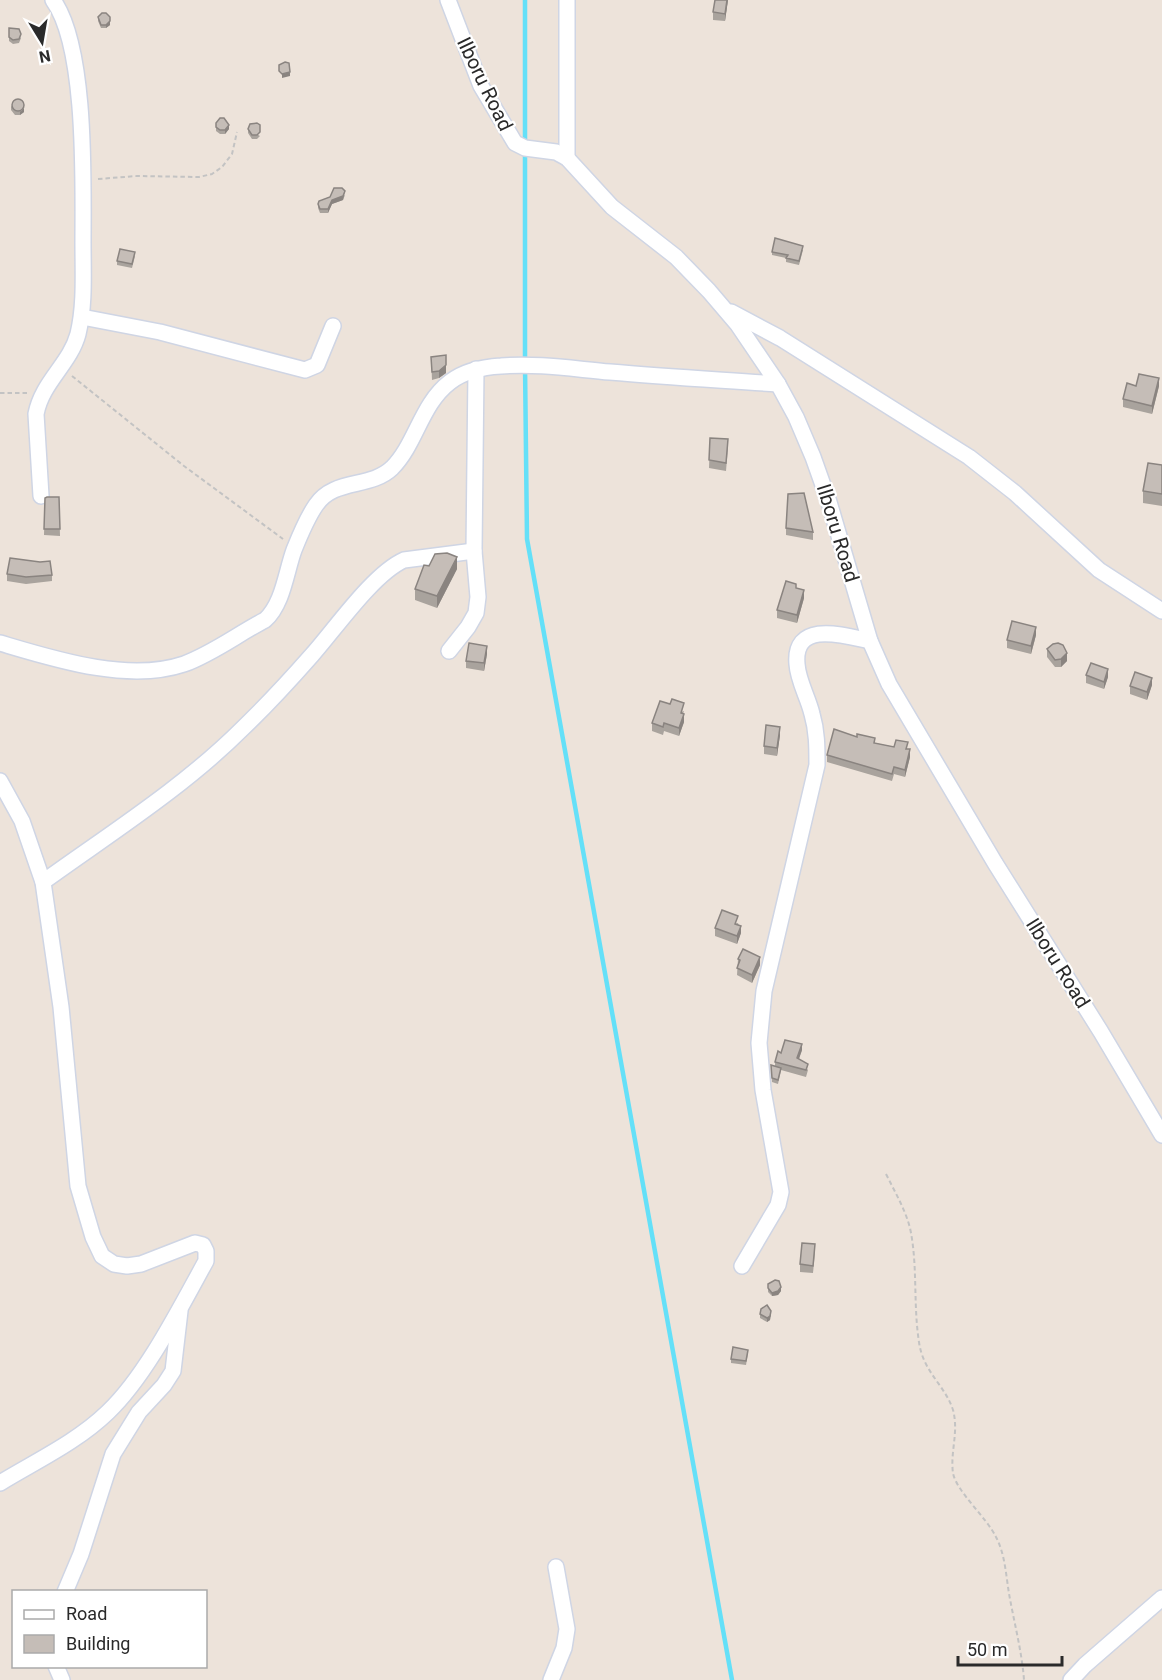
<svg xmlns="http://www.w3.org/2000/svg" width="1162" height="1680" font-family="Roboto,sans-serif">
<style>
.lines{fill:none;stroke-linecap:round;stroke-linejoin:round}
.stream{stroke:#64e0f8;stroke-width:4.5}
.minor-casing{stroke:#cfd5e4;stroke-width:18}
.path{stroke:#c3c3c3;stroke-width:2;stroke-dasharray:4.5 3;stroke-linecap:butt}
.minor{stroke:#fff;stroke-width:15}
.wall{fill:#a9a39d}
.shaded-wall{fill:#8a8480}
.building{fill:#c5bdb7;stroke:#8a8480;stroke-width:1.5}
.labels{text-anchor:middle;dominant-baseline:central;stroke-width:4.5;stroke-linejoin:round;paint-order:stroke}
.street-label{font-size:20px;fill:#2a2a2a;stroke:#fff}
</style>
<rect width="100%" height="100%" fill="#ede3da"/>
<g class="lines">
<path class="stream" d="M525,0V365L527,539L732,1680"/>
<defs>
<g id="minor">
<path d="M448,0L481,86L515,143L525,148L556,152L567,158L612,207L676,257L709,291L738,325L778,384L796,417L813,457L829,502L870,641L889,684L995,863L1101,1032L1162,1135"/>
<path d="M567,0V158"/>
<path d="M731,312L780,338L969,457L1015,493L1099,570L1162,611"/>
<path d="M82,317L160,332L305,370L317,365L333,326"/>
<path d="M41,496L36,414C42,382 70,364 78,334C85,305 83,273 83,243C83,183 87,47 53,0"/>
<path d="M0,643C54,659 128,683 184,664C212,654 238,634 265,620C283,604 286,572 294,550C300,535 307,518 316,505C334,478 370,489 392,468C416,444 421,404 450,382C464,371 484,367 501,366C537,363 574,369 610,372C666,377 722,380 778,384"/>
<path d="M449,651L468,627L476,613L478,597L474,551L476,369"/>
<path d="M0,781L22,821L43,882L61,1007L78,1186L93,1237L102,1256L114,1264L127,1266L141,1264L195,1243L203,1245L206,1251V1261C180,1308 146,1376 108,1412C77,1442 36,1461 0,1483"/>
<path d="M43,882C111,833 184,787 243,728C267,705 290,680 312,655C336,628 373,574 404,560L474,551"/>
<path d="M742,1266L778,1205L781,1192L763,1090L759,1043L764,991L817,765C817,747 817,731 812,714C808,697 798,681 797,664C793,619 846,636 870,641"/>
<path d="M65,1592L81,1554L113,1454L139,1412L164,1385L173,1371L180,1311"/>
<path d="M56,1666L62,1680"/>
<path d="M551,1680L564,1648L567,1629L556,1567"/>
<path d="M1071,1680L1085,1665L1162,1598"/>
</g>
</defs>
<use href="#minor" class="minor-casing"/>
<g class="path">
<path d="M98,179L137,176L199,177L212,174L222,167L232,154L237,132"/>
<path d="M72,376L184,466L283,539"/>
<path d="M0,393H27"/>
<path d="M886,1174C895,1192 905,1209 910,1228C918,1265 913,1304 919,1342C923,1372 945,1385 953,1410C959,1432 950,1452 953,1473C956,1491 987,1518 996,1537C1006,1556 1006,1579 1010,1599C1015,1626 1022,1653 1024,1680"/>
</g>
<use href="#minor" class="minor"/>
</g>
<g class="wall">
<path d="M728,0L725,21L713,20V12Z"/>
<path d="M98,17H110V25L106,28H101L98,21Z"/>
<path d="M9,28L21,38L19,43L13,44L9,41Z"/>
<path d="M11,106L24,112L20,115H15L11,110Z"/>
<path d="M216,123L229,129L225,134H220L216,131Z"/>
<path d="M248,129L260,136L257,139H252L248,133Z"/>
<path d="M345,195L343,200L332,204L328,213H320L318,208V204Z"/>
<path d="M803,250L799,265L786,262V258L772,255V252Z"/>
<path d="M135,256L132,268L117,265V261Z"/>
<path d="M431,357L446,373L439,378L432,380Z"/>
<path d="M1136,386H1159L1152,414L1123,407V399Z"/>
<path d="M710,438L728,447L726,471L709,468Z"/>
<path d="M1162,465V506L1143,503V491Z"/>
<path d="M59,497L60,536L44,535L45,498Z"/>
<path d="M786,528L813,532V540L786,535Z"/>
<path d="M429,566L457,569L437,608L415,600V589Z"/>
<path d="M7,574L52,575V581L26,584L7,581Z"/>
<path d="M796,588L804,598L797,623L777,618V610Z"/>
<path d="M1036,635L1031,654L1007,648V640Z"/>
<path d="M1047,649L1067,661L1061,667H1055L1047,657Z"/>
<path d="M487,654L484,671L466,668V661Z"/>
<path d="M1086,675L1108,677L1104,689L1086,683Z"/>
<path d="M1152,685L1147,700L1130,694V686Z"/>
<path d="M684,711L683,714L684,722L679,736L664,731L663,735L652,731V723Z"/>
<path d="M780,735L777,756L764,754V746Z"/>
<path d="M875,743L894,747L908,749L910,757L905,777L894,774L892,781L827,762V755Z"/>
<path d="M738,923L741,933L737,944L715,936V928Z"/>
<path d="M738,959L760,965L752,983L737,975Z"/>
<path d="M802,1050L799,1059L808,1070L806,1077L781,1070L778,1084L772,1082L771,1065L775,1066V1062L781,1053Z"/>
<path d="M815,1252L813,1273L800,1272V1264Z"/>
<path d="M768,1284L781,1291L778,1295L772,1296L768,1292Z"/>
<path d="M760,1314L771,1315L770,1320L767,1322L760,1318Z"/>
<path d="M748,1353L746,1365L731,1363V1359Z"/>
</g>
<g class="shaded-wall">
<path d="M727,0H728L725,21V14Z"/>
<path d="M110,21V25L106,28V25Z"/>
<path d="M290,72V76L282,78V74Z"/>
<path d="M24,108V112L20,115V112Z"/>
<path d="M229,125V129L225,134V130Z"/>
<path d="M345,191L343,200L332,204L328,213V209L332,200Z"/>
<path d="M446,365V373L439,378V371Z"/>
<path d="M1159,378V386L1152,414V406Z"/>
<path d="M457,557V569L437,608V596Z"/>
<path d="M804,590V598L797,623V615Z"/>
<path d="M1036,627V635L1031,654V646Z"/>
<path d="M487,646V654L484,671V663Z"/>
<path d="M1067,653V661L1061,667V659Z"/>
<path d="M1108,669V677L1104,689V682Z"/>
<path d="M1152,678V685L1147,700V692Z"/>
<path d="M684,714V722L679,736V728Z"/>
<path d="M780,727V735L777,756V748Z"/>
<path d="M910,749V757L905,777V770Z"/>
<path d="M741,926V933L737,944V936Z"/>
<path d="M760,957V965L752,983V975Z"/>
<path d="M802,1044V1050L797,1064V1058Z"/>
<path d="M781,1287V1291L778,1295L772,1296V1293Z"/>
<path d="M771,1311L770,1320L767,1322V1318Z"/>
</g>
<g class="building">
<path d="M715,0H727L725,14L713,12Z"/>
<path d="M102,13H106L110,17V21L106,25H101L98,17Z"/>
<path d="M9,28L19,29L21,34L19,39L13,40L9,37Z"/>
<path d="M285,62L289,63L290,72L282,74L279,71V65Z"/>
<circle cx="18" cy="105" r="6"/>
<path d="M220,118H224L229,125L225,130H220L216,127V123Z"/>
<path d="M257,123L260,125V132L257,135H252L248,129L250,124Z"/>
<path d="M334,188H342L345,191L343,196L332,200L328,209H320L318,204L319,201L330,197Z"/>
<path d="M775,238L803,246L799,261L786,258L788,255L772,252Z"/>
<path d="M120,249L135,252L132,264L117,261Z"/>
<path d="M446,355V365L439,371L432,372L431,357Z"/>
<path d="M1139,374L1159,378L1152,406L1123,399L1127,383L1136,386Z"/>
<path d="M710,438L728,439L726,463L709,460Z"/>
<path d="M1148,463L1162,465V494L1143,491Z"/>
<path d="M804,493L813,532L786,528L788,494Z"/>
<path d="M47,497H59L60,529H44L45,498Z"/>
<path d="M447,553L457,557L437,596L415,589L424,565L429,566L435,554Z"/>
<path d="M10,558L40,562L50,561L52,575L26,577L7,574Z"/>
<path d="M786,581L796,584V588L804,590L797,615L777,610Z"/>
<path d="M1012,621L1036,627L1031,646L1007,640Z"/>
<path d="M469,643L487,646L484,663L466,661Z"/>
<path d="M1058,643L1063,645L1067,653L1061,659L1055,660L1047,649L1053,644Z"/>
<path d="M1091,663L1108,669L1104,682L1086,675Z"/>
<path d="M1135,672L1152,678L1147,692L1130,686Z"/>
<path d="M672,699L684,703L681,713L684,714L679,728L664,723L663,727L652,723L660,701L670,704Z"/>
<path d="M766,725L780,727L777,748L764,746Z"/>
<path d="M834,729L857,737V734L875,738L874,743L894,747L896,740L908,742L906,749H910L905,770L894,767L892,774L827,755Z"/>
<path d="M722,910L738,916L735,924L741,926L737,936L715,928Z"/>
<path d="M743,949L760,957L752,975L737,968L740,960L738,959Z"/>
<path d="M785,1040L802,1044L797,1058L808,1064L806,1070L775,1062L778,1051L781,1053Z"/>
<path d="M771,1065L781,1068L778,1080L772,1078Z"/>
<path d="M802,1243L815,1244L813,1266L800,1264Z"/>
<path d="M775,1280L779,1281L781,1287L778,1291L772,1293L768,1288V1284Z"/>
<path d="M767,1305L771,1311L770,1316L767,1318L760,1314L761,1309Z"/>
<path d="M733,1347L748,1350L746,1361L731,1359Z"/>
</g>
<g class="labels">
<g class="street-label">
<text transform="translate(485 84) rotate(64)">Ilboru Road</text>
<text transform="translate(838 533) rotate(73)">Ilboru Road</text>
<text transform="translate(1058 963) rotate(58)">Ilboru Road</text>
</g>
</g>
<rect x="12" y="1590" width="195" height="78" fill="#ffffff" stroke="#aaaaaa" stroke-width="1.5"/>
<rect x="24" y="1610" width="30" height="9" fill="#ffffff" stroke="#aaaaaa" stroke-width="1.5"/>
<text x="66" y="1620" font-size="18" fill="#2a2a2a">Road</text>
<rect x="24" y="1635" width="30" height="18" fill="#c5bdb7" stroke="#aaaaaa" stroke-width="1.5"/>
<text x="66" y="1650" font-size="18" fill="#2a2a2a">Building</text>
<g transform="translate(42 42) rotate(169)" stroke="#ffffff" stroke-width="4.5" paint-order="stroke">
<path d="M0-4.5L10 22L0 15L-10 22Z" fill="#2a2a2a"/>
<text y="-9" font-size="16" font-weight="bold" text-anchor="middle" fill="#2a2a2a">N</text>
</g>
<path d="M958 1656v9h104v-9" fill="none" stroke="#2a2a2a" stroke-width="3"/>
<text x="967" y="1656" font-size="18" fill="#2a2a2a" stroke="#ffffff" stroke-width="4.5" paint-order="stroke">50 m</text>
</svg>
